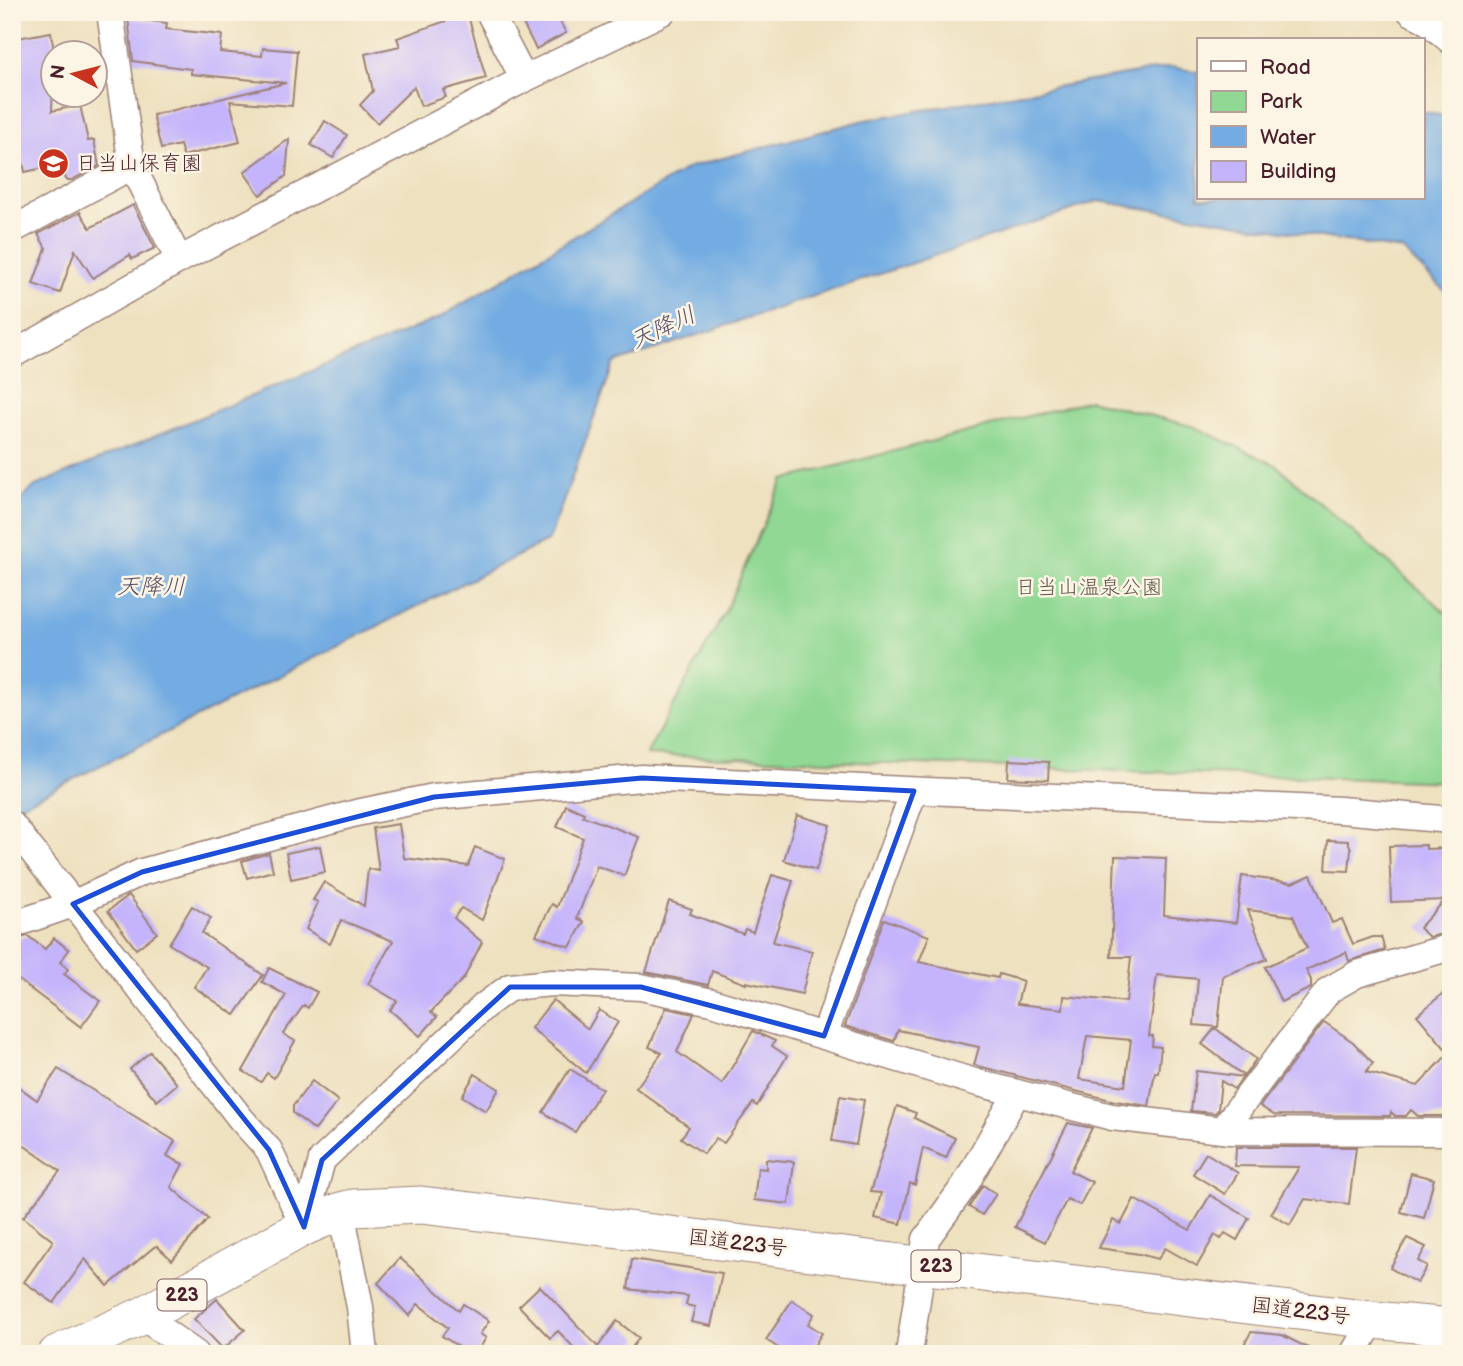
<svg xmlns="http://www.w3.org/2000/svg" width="1463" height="1366" font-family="'Balsamiq Sans','Klee One',sans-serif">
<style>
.green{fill:#90d893;stroke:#6d7c5f;stroke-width:2}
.water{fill:#72ace2;stroke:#5e6686;stroke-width:2}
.building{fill:#c4b4fc;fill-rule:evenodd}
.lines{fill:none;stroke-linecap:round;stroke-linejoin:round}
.minor-casing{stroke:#9c8076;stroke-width:29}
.highway-casing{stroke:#9c8076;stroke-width:39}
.minor{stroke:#fff;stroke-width:26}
.highway{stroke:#fff;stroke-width:37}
.marked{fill:none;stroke:#1d4ed8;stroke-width:5;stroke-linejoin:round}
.labels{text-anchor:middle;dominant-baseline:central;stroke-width:5;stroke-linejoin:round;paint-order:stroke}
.shield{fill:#fcf5e5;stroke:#7f5f63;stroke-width:2}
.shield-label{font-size:19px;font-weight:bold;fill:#4a1f2b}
.poi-label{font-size:21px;fill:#4a1f2b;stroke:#fcf5e5;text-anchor:start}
.park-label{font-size:21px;fill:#5f564a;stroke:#fcf5e5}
.street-label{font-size:21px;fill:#4a1f2b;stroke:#fcf5e5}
.water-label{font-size:23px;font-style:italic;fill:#58506b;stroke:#fcf5e5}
</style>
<rect width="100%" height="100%" fill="#fcf5e5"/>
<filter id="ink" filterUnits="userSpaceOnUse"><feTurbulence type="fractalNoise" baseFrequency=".0143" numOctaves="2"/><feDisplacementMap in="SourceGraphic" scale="14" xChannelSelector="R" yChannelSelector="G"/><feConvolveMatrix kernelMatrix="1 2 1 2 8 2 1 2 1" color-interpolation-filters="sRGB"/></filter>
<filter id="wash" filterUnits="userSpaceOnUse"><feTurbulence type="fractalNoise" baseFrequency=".00686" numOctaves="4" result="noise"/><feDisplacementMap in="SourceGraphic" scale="28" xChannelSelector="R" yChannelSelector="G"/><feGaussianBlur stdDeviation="1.57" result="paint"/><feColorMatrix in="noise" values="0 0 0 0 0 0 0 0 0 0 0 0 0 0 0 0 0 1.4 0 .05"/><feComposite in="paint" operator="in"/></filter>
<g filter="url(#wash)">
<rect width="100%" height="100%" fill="#eee1c0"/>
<path class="green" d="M1090,400L1195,427L1276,465L1451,617V782L646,755L724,614L783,480Z"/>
<path class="water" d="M1171,67L1199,72V198H1423V112L1451,117V297L1402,250L1098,201L614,363L549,540L12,810V507L35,486L439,318L690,167L865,120Z"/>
<g id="blocks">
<g class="building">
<path d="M441,12H467L486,78L443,90L446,97L421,106L414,87L377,123L360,105L373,91L365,54L400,46L397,38L446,21Z"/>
<path d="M535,12H555L566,33L536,49L521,20Z"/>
<path d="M128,18L167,23L166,29L222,35L220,52L262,56L263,48L297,51L292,106L230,101L240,142L183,156L180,145L161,149L153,115L286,83L191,74V69L133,61Z"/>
<path d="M51,32L54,52L52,111L80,105L88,141L94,140L99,166L72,180H66L62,164L25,172L12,110V39Z"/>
<path d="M325,121L347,135L333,158L311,145Z"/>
<path d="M289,139L286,176L260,195L244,172Z"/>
<path d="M133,205L155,248L132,259L130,255L93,278L75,250L60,293L33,284L46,248L38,234L80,212L90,228Z"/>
<path d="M1009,760L1049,762L1048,780L1008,778Z"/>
<path d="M566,805L584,813L583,816L639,837L624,876L597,866L577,918L584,922L570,947L536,935L552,904L557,907L583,838L557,827Z"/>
<path d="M797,815L830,825L816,870L784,860Z"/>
<path d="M399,824L404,858L468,866L475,847L505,859L482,920L461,908L454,918L482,942L464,978L431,1012L437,1017L420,1036L390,1010L397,1001L368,984L393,941L341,920L330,944L306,929L318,902L313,900L324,882L364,906L368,869L379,871L373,828Z"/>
<path d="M1328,840L1348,841L1351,849L1349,871L1326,870Z"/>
<path d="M1426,845V849L1451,848V932L1429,937L1419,928L1445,900L1391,902L1389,846Z"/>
<path d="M320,846L325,872L291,879L286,853Z"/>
<path d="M269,853L273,871L247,878L242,861Z"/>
<path d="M1115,856L1166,858L1164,915L1236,923L1242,876L1292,883L1311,875L1332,923L1342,919L1353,944L1373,937H1381L1385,950L1349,961L1346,952L1306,970L1311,980V988L1281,1002L1265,967L1307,948L1293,916L1248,910L1267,959L1223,976L1218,1027L1194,1025L1198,979L1157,975L1149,1036H1153L1152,1046L1161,1047L1158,1073L1155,1072L1149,1106L1115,1101L974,1065L979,1047L898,1030L894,1041L845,1026L884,919L929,936L919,962L998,978L999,974L1023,981L1017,1004L1063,1009L1064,996L1126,1002L1131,957H1111ZM1087,1036L1131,1040L1125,1086L1079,1079Z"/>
<path d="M772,875L793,881L773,942L812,951L802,994L746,982V984L712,971L708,985L646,972L669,901L692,909L690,914L743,934L745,929L753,932Z"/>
<path d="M129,895L157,933L136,949L108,911Z"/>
<path d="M192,906L211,918L202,933L263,975L235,1015L194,987L207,967L169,944Z"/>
<path d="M28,936L45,949L54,938L69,950L60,962L68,969L64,974L100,1001L81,1027L12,975V940Z"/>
<path d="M269,968L317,992L308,1008L304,1005L283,1034L295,1041L274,1078L267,1073L261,1082L243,1071L286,995L262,982Z"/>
<path d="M1451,987V1114L1449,1116H1418L1411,1110L1406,1116H1395L1391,1112L1390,1116L1274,1115L1260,1106L1324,1022L1353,1042L1373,1063L1366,1072L1418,1086L1449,1053L1417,1015Z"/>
<path d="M553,1000L588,1029L599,1010L618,1022L586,1073L531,1028Z"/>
<path d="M666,1008L694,1014L677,1052L722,1084L753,1031L775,1041L772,1046L787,1056L757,1106L753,1103L724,1143L716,1138L704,1154L681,1138L689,1127L636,1088L662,1053L649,1047Z"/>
<path d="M1215,1028L1256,1059L1244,1076L1202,1044Z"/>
<path d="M150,1052L177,1084L157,1101L130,1069Z"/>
<path d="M58,1069L175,1141L167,1156L183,1164L171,1187L208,1219L172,1260L157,1246L154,1247L108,1286L85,1259L54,1303L24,1282L53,1241L23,1217L60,1171L12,1137V1082L37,1100Z"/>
<path d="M570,1069L602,1089L575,1132L543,1112Z"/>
<path d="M1196,1071L1222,1074L1243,1077L1234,1089L1221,1081L1218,1110L1215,1113L1191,1111Z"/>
<path d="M475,1074L499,1089L486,1111L462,1096Z"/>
<path d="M312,1081L338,1101L315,1130L293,1113V1106Z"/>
<path d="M840,1096L864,1100L856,1145L832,1141Z"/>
<path d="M897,1106L916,1113L914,1118L955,1138L946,1158L923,1148L915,1185L910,1183L901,1224L875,1218L881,1193L870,1192Z"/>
<path d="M1068,1123L1092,1128L1070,1171L1092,1182L1080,1205L1067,1199L1045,1242L1015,1227Z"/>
<path d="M1236,1147H1356L1349,1204L1305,1199L1290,1225L1271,1214L1299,1167L1235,1166Z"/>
<path d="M1206,1153L1238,1173L1225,1194L1193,1174Z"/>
<path d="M766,1159L794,1162L789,1204L754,1200L758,1168L766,1169Z"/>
<path d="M1411,1173L1434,1179L1424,1218L1401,1212Z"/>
<path d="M983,1185L996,1194L982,1215L969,1207Z"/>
<path d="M1210,1195L1249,1218L1237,1240L1225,1233L1221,1239L1215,1235L1197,1266L1165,1248L1158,1259L1139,1254L1099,1248L1113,1220L1121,1224L1134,1199L1190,1230Z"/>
<path d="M1407,1238L1426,1247L1418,1261L1427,1266L1417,1283L1390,1268Z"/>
<path d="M400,1258L459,1311L463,1304L489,1321L480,1334L486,1338L476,1354H470L442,1336L448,1328L418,1304L409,1316L378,1283Z"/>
<path d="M632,1259L722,1273L711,1326L691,1322L695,1307L686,1305L688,1296L628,1289Z"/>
<path d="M540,1286L598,1347L617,1321L639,1338L627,1354H580L558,1331L550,1338L519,1306Z"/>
<path d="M217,1299L245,1330L223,1349L194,1319Z"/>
<path d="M792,1300L814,1314L808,1324L822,1333L809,1354H788L766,1340Z"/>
<path d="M1251,1332L1282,1335L1320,1354H1239Z"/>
</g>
</g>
</g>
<g filter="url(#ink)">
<use href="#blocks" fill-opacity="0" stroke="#9c8076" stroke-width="2"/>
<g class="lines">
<defs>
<g id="minor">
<path d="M110,12L132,166L179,260"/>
<path d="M489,12L524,79"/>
<path d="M1411,12L1425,19L1451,41"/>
<path d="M12,230L132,166"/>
<path d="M12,355L179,260L524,79L662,12"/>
<path d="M12,825L241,1119L269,1150L304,1227"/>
<path d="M12,925L73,904L142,872L356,813L434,797L542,787L642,778L1341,810L1451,820"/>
<path d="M824,1036L914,791"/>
<path d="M1222,1130L1329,990L1357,974L1451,947"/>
<path d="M341,1211L360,1307L365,1354"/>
<path d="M304,1227L322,1160L484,1006L510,987L552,983L641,987L712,1002L978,1083L1112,1117L1230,1131L1451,1132"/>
<path d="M142,1316L196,1354"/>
<path d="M909,1354L926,1239L965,1185L1017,1093"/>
<path d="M1353,1354L1373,1320"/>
</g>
<path id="highway" d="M57,1354L142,1316L304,1227L341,1211L353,1208L421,1205L1373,1320L1451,1327"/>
</defs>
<use href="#minor" class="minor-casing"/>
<use href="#highway" class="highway-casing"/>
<use href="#minor" class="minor"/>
<use href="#highway" class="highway"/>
</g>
</g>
<path class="marked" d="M642,778L914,791L824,1036L641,987H510L322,1160L304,1227L269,1150L73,904L142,872L434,797Z"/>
<defs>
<symbol id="school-disc" viewBox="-11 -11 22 22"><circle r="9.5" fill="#c8321e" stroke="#fcf5e5"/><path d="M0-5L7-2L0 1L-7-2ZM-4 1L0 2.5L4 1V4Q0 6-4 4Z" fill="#fff"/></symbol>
</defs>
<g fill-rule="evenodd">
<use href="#school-disc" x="36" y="146" width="35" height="35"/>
</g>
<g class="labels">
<g class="shield">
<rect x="911.5" y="1250.5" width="49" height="31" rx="5"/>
<rect x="157.5" y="1279.5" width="49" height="31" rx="5"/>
</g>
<g class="shield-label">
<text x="936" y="1266">223</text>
<text x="182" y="1295">223</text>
</g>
<g class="poi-label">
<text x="76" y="163">日当山保育園</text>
</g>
<g class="park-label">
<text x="1089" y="587">日当山温泉公園</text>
</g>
<g class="street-label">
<text transform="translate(738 1243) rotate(7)">国道223号</text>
<text transform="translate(1301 1311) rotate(7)">国道223号</text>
</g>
<g class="water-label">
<text transform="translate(663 328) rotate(-25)">天降川</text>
<text x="151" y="587">天降川</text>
</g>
</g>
<rect width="1463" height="1366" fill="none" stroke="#fcf5e5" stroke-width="42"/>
<rect x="1197" y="38" width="228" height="161" fill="#fcf5e5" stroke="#b59f9b" stroke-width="2"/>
<rect x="1211" y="61" width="35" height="10" fill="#ffffff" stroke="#b59f9b" stroke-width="2"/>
<text x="1260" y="74" font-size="21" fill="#4a1f2b">Road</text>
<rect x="1211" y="91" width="35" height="21" fill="#90d893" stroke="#b59f9b" stroke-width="2"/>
<text x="1260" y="108" font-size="21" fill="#4a1f2b">Park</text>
<rect x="1211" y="126" width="35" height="21" fill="#72ace2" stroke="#b59f9b" stroke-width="2"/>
<text x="1260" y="144" font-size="21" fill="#4a1f2b">Water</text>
<rect x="1211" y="161" width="35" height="21" fill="#c4b4fc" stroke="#b59f9b" stroke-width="2"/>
<text x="1260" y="178" font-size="21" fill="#4a1f2b">Building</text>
<g transform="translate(74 74) rotate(277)"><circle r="33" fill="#fcf5e5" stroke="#b59f9b" stroke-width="2"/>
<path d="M0-5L12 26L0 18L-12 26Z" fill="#c8321e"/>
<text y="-10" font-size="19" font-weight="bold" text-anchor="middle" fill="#4a1f2b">N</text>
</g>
</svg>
